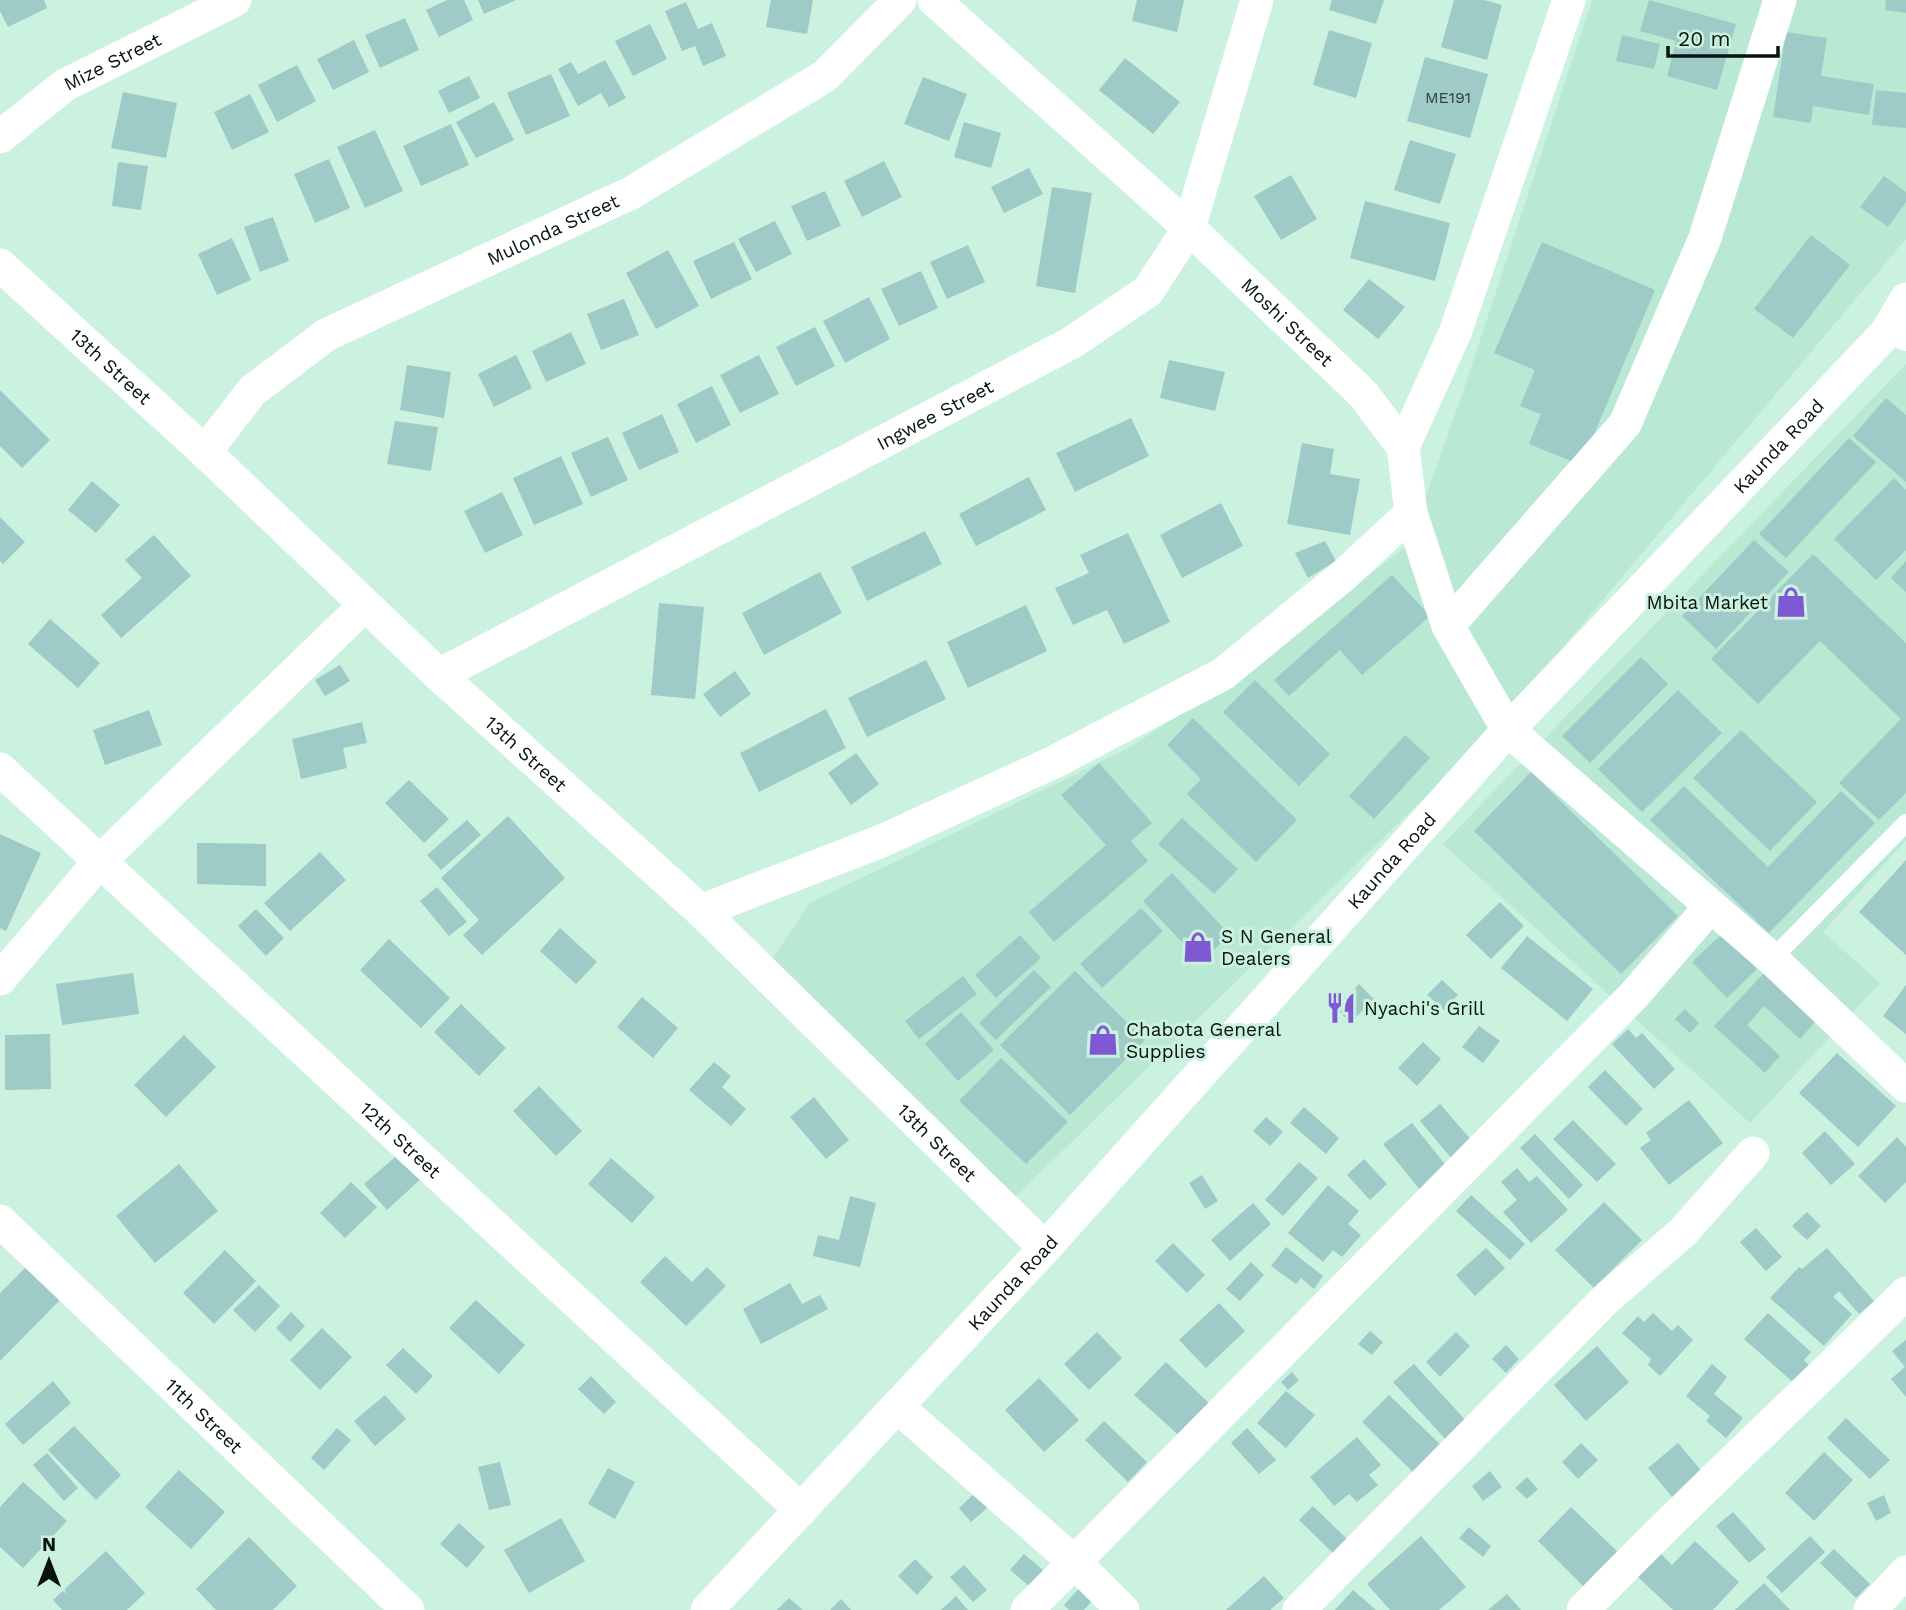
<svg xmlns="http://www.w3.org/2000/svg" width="1906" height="1610" font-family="'Work Sans',sans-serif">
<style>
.built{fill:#b9e8d3}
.building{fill:#9ecac7}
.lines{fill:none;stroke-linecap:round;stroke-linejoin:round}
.service{stroke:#fff;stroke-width:18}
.minor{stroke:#fff;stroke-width:33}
.labels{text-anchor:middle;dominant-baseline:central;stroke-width:6;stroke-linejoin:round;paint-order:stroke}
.number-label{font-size:16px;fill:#2d423d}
.street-label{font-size:19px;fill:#07140f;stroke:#cbf1df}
.poi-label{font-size:19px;fill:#07140f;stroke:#cbf1df;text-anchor:start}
</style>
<rect width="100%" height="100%" fill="#cbf1df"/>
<g class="built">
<path d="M1592,0H1906V239L1490,734L1015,1197L773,958L810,903L1129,748L1254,665L1409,544L1464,389Z"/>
<path d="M1906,364V840L1823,932L1880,983L1750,1123L1443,844Z"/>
</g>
<g class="building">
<path d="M0,0H44L47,8L8,27L0,11Z"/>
<path d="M447,0H464L473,20L439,37L426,10Z"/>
<path d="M478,0H516L484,14Z"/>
<path d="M771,0H813L807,34L766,27Z"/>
<path d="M1137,0H1184L1177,32L1132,21Z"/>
<path d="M1332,0H1384L1376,24L1329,10Z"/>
<path d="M1454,0H1484L1502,5L1487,60L1441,47Z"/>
<path d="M1649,0L1736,24L1717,90L1667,76L1676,41L1640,31Z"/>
<path d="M1886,0H1906V13L1885,10Z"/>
<path d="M686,2L698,29L712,23L726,56L703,66L695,46L682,51L665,11Z"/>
<path d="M405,18L419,50L380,68L365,35Z"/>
<path d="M650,24L667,59L633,76L615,41Z"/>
<path d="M1329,30L1372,43L1356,98L1313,85Z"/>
<path d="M1786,32L1827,38L1821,76L1874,84L1869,115L1813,106L1811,123L1773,117Z"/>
<path d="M1622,35L1660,44L1654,69L1616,61Z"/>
<path d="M354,40L369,72L333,90L317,59Z"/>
<path d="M1425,57L1488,74L1470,138L1407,121Z"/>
<path d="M1125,58L1180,102L1153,134L1099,90Z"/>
<path d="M605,60L626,98L609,107L601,93L578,106L558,69L571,62L578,74Z"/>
<path d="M297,65L316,101L277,122L258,85Z"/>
<path d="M551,74L570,116L526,135L507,93Z"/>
<path d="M469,76L480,98L449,113L438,91Z"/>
<path d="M923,77L967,94L949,141L904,124Z"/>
<path d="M1876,90L1906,93V128L1872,125Z"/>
<path d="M123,92L177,103L166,158L111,148Z"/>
<path d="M250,94L269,132L232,150L214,112Z"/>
<path d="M494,102L514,140L476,158L456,122Z"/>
<path d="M964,122L1001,133L991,168L954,157Z"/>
<path d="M451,124L469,165L421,186L403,146Z"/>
<path d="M375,130L403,191L365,208L337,147Z"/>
<path d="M1410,140L1456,154L1440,204L1394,190Z"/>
<path d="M329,159L350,208L315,223L294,174Z"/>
<path d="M884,161L902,197L862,217L844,181Z"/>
<path d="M118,162L148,166L141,210L112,206Z"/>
<path d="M1029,168L1043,194L1004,213L991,187Z"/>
<path d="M1291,175L1317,219L1281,240L1254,196Z"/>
<path d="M1884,176L1906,192V202L1888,227L1860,207Z"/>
<path d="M1052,187L1092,193L1075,293L1036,286Z"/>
<path d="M825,191L841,226L807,241L791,206Z"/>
<path d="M1365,201L1450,223L1435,281L1350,258Z"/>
<path d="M273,217L289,261L260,272L244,227Z"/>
<path d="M775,221L792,254L756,272L738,239Z"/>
<path d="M1811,235L1850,265L1793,338L1754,309Z"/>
<path d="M232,238L251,280L217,295L198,254Z"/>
<path d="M734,242L752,279L711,299L693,261Z"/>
<path d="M1542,242L1655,290L1581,465L1529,444L1541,414L1520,406L1535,370L1494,353Z"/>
<path d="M968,245L985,282L947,299L930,262Z"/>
<path d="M668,250L699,306L656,329L626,273Z"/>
<path d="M921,271L938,308L899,326L881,289Z"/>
<path d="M1369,279L1405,307L1378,339L1343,310Z"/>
<path d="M869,297L890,339L845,363L823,321Z"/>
<path d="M624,299L639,335L601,350L587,314Z"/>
<path d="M815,327L835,366L796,386L776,347Z"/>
<path d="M571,332L586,364L546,382L532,351Z"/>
<path d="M516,355L532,388L494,407L478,374Z"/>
<path d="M759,355L779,394L740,413L720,375Z"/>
<path d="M1169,360L1225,372L1215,411L1160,398Z"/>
<path d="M407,365L451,372L444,418L400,410Z"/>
<path d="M712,386L731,425L696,443L677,404Z"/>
<path d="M0,390L50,440L22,468L0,446Z"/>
<path d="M1886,398L1906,415V482L1853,436Z"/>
<path d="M662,414L679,452L639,470L622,433Z"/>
<path d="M1131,418L1149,456L1075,492L1056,453Z"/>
<path d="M395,421L438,427L431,471L387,464Z"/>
<path d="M608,437L628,480L591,497L571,453Z"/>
<path d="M1849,438L1876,462L1786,558L1759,534Z"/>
<path d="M1302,443L1334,449L1330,474L1360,479L1350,535L1287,524Z"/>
<path d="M561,456L583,504L534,525L513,478Z"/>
<path d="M1029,477L1046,510L976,546L959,514Z"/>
<path d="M1894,478L1906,490V550L1876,580L1834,539Z"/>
<path d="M92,481L120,505L96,533L68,510Z"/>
<path d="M502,492L523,535L485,553L464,511Z"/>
<path d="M1221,503L1243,546L1182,578L1160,535Z"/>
<path d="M0,517L25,542L3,564L0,561Z"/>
<path d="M925,531L942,564L867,601L851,567Z"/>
<path d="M1128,533L1170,622L1124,644L1107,610L1073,625L1055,588L1089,573L1080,555Z"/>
<path d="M154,535L191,576L121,638L101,615L142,578L125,560Z"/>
<path d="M1754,540L1789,572L1716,649L1682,616Z"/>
<path d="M1325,541L1336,561L1308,578L1295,553Z"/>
<path d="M1813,554L1906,643V793L1879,820L1839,783L1901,719L1820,641L1758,704L1711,659Z"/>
<path d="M1906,561V592L1891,578Z"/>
<path d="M820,572L842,613L764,655L742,613Z"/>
<path d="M1392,575L1430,616L1362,675L1340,650L1289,696L1274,680Z"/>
<path d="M659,603L704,607L695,699L651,695Z"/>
<path d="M1026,605L1047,651L968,688L947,642Z"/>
<path d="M50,619L100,663L78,688L28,644Z"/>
<path d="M1641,657L1668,684L1590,763L1562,736Z"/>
<path d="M926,660L946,699L867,737L848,698Z"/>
<path d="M340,665L350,681L325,696L315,680Z"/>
<path d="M735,671L751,694L720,717L703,694Z"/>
<path d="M1255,680L1330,754L1299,786L1223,712Z"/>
<path d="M1678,690L1722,733L1642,812L1598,769Z"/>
<path d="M826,709L846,748L759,792L740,753Z"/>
<path d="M149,710L162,745L105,765L93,730Z"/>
<path d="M1193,718L1297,820L1256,862L1187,794L1201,779L1167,745Z"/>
<path d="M362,722L367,743L343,748L347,768L301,779L292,739Z"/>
<path d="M1741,730L1817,802L1770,851L1693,778Z"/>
<path d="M1405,735L1430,758L1374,819L1349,796Z"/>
<path d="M856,753L879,784L851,805L828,773Z"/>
<path d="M1099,763L1152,823L1131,841L1148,861L1054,942L1029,912L1106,845L1061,795Z"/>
<path d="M1531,772L1678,916L1621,974L1474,831Z"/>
<path d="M409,780L449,819L424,843L385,803Z"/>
<path d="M1684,786L1768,867L1841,791L1875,823L1769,933L1650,820Z"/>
<path d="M508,816L565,878L482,955L463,935L479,920L441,878Z"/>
<path d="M1182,818L1238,869L1214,894L1158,844Z"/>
<path d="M467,820L481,835L441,870L427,855Z"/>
<path d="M0,834L41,853L6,931L0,928Z"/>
<path d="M197,843L266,844V886L197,884Z"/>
<path d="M320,852L346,880L290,931L264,903Z"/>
<path d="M1906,860V955L1859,912Z"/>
<path d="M1172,873L1230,935L1201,962L1143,901Z"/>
<path d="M437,887L467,922L449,936L420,901Z"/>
<path d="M1500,902L1524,926L1491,959L1466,935Z"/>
<path d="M1141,908L1163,931L1102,988L1080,964Z"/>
<path d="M256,909L284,938L266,956L238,926Z"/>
<path d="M560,928L597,962L576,984L540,951Z"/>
<path d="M1722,934L1757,969L1727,998L1692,962Z"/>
<path d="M1020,935L1041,958L996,998L975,975Z"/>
<path d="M1527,936L1593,989L1567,1021L1501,968Z"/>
<path d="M389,939L450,998L421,1028L360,970Z"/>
<path d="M1034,970L1051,987L996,1040L979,1023Z"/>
<path d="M1075,971L1145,1040L1070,1115L1000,1045Z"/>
<path d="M1765,972L1817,1020L1800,1039L1764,1006L1747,1025L1780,1056L1765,1073L1714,1026Z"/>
<path d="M133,973L139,1014L62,1025L56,984Z"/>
<path d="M963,976L977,994L919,1039L905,1021Z"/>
<path d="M1442,980L1458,995L1444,1010L1427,995Z"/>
<path d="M1359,984L1374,999L1350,1023L1335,1007Z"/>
<path d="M1906,985V1034L1883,1016Z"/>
<path d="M642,997L678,1028L653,1058L617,1027Z"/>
<path d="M461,1004L506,1048L479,1076L434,1032Z"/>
<path d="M1685,1009L1699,1023L1690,1033L1675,1019Z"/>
<path d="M961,1012L994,1050L958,1081L925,1044Z"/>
<path d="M1479,1026L1500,1041L1483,1063L1462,1047Z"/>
<path d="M1628,1029L1636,1038L1642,1033L1675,1069L1654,1089L1612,1044Z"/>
<path d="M50,1034L51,1089L5,1090V1035Z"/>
<path d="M184,1035L216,1067L166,1117L134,1085Z"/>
<path d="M1423,1042L1441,1059L1417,1086L1398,1068Z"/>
<path d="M1837,1053L1896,1106L1858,1147L1799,1093Z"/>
<path d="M1001,1058L1068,1122L1026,1164L959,1101Z"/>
<path d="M714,1062L731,1076L722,1087L746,1109L731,1126L689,1090Z"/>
<path d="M1605,1070L1643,1109L1626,1126L1588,1087Z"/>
<path d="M539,1086L582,1131L556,1156L513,1111Z"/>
<path d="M814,1097L849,1140L826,1159L790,1117Z"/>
<path d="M1689,1100L1723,1143L1669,1185L1640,1148L1651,1140L1646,1133Z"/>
<path d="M1440,1104L1473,1142L1452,1159L1420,1121Z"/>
<path d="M1304,1107L1339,1138L1326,1154L1290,1123Z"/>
<path d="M1266,1117L1283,1132L1270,1146L1253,1131Z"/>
<path d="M1573,1120L1616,1164L1597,1182L1553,1139Z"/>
<path d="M1412,1123L1448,1168L1420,1190L1383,1144Z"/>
<path d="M1825,1131L1855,1164L1831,1185L1802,1153Z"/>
<path d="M1535,1134L1583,1185L1569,1199L1520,1148Z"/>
<path d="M1897,1137L1906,1147V1182L1885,1203L1858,1176Z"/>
<path d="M402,1151L424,1176L387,1210L364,1184Z"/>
<path d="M611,1158L655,1197L632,1223L588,1184Z"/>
<path d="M1364,1159L1387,1184L1370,1200L1347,1175Z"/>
<path d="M1299,1162L1318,1178L1283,1216L1265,1200Z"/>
<path d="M179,1164L218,1211L155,1263L116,1216Z"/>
<path d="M1517,1168L1529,1182L1537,1176L1568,1210L1531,1243L1503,1212L1517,1200L1501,1182Z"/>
<path d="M1202,1175L1218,1201L1205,1209L1189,1183Z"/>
<path d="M351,1182L377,1207L345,1238L320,1213Z"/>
<path d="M1328,1185L1359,1211L1348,1224L1361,1235L1342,1257L1333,1250L1323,1262L1288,1233Z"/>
<path d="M1471,1195L1525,1244L1510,1260L1456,1211Z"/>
<path d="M850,1196L876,1203L860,1267L813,1256L818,1235L839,1240Z"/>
<path d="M1604,1202L1642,1240L1594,1288L1555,1250Z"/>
<path d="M1253,1203L1271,1224L1230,1261L1211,1240Z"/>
<path d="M1807,1212L1821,1226L1807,1240L1792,1226Z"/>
<path d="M1756,1228L1782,1257L1766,1271L1740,1242Z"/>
<path d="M1173,1243L1205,1275L1187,1293L1155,1261Z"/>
<path d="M1286,1247L1323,1276L1314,1289L1301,1278L1296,1284L1271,1266Z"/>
<path d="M1486,1248L1505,1268L1475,1296L1456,1275Z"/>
<path d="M1827,1248L1874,1301L1859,1314L1839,1291L1833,1297L1852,1314L1824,1346L1770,1298L1799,1267L1802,1269Z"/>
<path d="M225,1250L256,1281L214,1324L183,1293Z"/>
<path d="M665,1256L692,1282L707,1267L726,1286L686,1326L640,1282Z"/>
<path d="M1251,1262L1264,1275L1240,1301L1226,1289Z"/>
<path d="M26,1267L60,1300L0,1361V1293Z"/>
<path d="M790,1283L802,1304L820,1295L828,1309L761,1344L743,1309Z"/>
<path d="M259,1285L280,1306L255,1332L233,1310Z"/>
<path d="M476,1300L525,1345L499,1374L449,1328Z"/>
<path d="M1219,1303L1245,1331L1206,1368L1179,1340Z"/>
<path d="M291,1312L305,1326L290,1342L276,1328Z"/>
<path d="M1653,1313L1672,1331L1678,1325L1693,1340L1660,1376L1648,1365L1651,1359L1622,1333L1638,1316L1644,1322Z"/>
<path d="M1768,1313L1811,1352L1804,1360L1811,1367L1795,1384L1744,1339Z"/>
<path d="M322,1328L352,1357L320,1390L290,1360Z"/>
<path d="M1370,1331L1383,1342L1372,1355L1358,1344Z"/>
<path d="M1097,1332L1122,1358L1089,1390L1064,1364Z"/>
<path d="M1456,1332L1470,1346L1440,1377L1426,1362Z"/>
<path d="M1906,1340V1397L1891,1379L1905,1367L1892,1351Z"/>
<path d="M1506,1345L1519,1359L1506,1373L1492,1359Z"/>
<path d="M1597,1346L1629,1382L1586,1421L1554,1385Z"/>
<path d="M403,1348L433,1376L416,1394L386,1365Z"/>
<path d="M1166,1362L1212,1406L1182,1438L1134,1395Z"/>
<path d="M1414,1364L1469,1424L1449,1443L1393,1382Z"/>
<path d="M1712,1364L1727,1377L1714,1394L1743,1418L1726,1438L1706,1421L1710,1416L1686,1396Z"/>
<path d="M1292,1372L1299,1380L1288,1390L1281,1382Z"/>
<path d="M591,1376L616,1402L604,1414L578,1389Z"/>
<path d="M1039,1378L1079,1420L1044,1452L1005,1410Z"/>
<path d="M53,1381L71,1403L23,1445L5,1424Z"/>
<path d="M1286,1391L1315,1415L1286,1448L1257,1423Z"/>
<path d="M385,1395L406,1419L375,1446L354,1421Z"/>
<path d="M1389,1395L1444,1448L1417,1476L1362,1422Z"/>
<path d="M1846,1418L1890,1460L1870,1479L1827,1438Z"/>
<path d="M1104,1421L1147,1462L1128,1482L1085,1440Z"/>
<path d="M74,1426L121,1475L96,1500L48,1450Z"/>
<path d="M337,1428L351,1440L324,1470L311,1458Z"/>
<path d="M1247,1428L1276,1460L1259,1474L1231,1443Z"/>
<path d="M1357,1437L1381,1465L1369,1475L1378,1485L1357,1502L1349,1494L1334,1506L1310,1477Z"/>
<path d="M1581,1443L1598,1460L1578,1479L1562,1462Z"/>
<path d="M1678,1443L1705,1475L1674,1499L1648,1468Z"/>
<path d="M1824,1452L1853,1480L1814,1521L1785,1493Z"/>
<path d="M47,1453L78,1488L64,1501L33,1465Z"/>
<path d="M500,1462L511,1505L489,1510L478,1467Z"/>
<path d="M608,1468L635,1482L615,1519L588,1504Z"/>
<path d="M179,1470L225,1512L191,1549L145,1507Z"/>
<path d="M1490,1471L1502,1487L1483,1501L1472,1486Z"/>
<path d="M1527,1477L1538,1489L1527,1499L1515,1488Z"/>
<path d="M23,1482L67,1521L23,1568L0,1547V1507Z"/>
<path d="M980,1488L993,1503L971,1522L959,1508Z"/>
<path d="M1884,1495L1891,1513L1876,1521L1867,1503Z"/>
<path d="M1313,1506L1348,1540L1334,1554L1299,1520Z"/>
<path d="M1571,1507L1622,1556L1588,1591L1538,1541Z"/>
<path d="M1733,1512L1766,1549L1749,1563L1716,1526Z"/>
<path d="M561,1518L585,1561L529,1593L504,1550Z"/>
<path d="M459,1523L485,1547L467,1568L440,1544Z"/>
<path d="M1469,1527L1491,1546L1483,1557L1459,1538Z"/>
<path d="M1421,1536L1466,1587L1439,1610H1390L1367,1584Z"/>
<path d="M1810,1536L1825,1552L1782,1593L1766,1577Z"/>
<path d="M249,1537L297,1586L273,1610H216L196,1589Z"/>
<path d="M1695,1541L1739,1582L1713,1610H1673L1638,1577L1661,1554L1672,1565Z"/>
<path d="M1834,1549L1870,1584L1856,1598L1820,1563Z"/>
<path d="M106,1551L145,1593L127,1610H62L53,1600Z"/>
<path d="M1024,1554L1044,1571L1030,1587L1010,1570Z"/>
<path d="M915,1559L933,1577L917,1595L898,1576Z"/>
<path d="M964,1565L987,1590L973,1602L950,1577Z"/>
<path d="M1264,1576L1284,1598L1270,1610H1226Z"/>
<path d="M1764,1583L1790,1610H1735Z"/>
<path d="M1083,1584L1097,1595L1084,1610H1069L1064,1605Z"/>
<path d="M1353,1590L1376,1610H1335Z"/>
<path d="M1507,1594L1521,1610H1488Z"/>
<path d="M956,1596L968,1610H941Z"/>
<path d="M789,1598L803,1610H777Z"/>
<path d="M841,1599L851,1610H830Z"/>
</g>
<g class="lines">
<g class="service">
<path d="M1886,333L1906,342"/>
<path d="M1772,959L1906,823"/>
</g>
<g class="minor">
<path id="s1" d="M934,0L1189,228L1363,394L1403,447L1411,513L1448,626L1508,730L1772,959L1906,1086"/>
<path id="s2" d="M0,137L65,85L235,0"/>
<path id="s3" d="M0,265L205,452L439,675L701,911L1045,1248"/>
<path d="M1403,447L1455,333L1569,0"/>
<path id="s4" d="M205,452L252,391L326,335L631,193L825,76L900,0"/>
<path d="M1448,626L1625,424L1705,238L1780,0"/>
<path id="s5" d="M439,675L1071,343L1148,291L1189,228L1257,0"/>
<path id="s6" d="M0,769L801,1510"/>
<path d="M701,911L884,840L1054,762L1223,674L1344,575L1411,513"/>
<path d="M0,979L99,862L365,605"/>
<path id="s7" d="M0,1221L408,1610"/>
<path d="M899,1408L1073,1561L1123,1610"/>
<path id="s8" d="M707,1610L1045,1248L1508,730L1886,333L1906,299"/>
<path d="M1027,1610L1635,994L1710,907"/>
<path d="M1299,1610L1608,1297L1683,1232L1753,1153"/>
<path d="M1583,1610C1687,1501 1799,1400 1906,1293"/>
<path d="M1870,1610L1906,1572"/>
</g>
</g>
<defs>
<symbol id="shop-bare" viewBox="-9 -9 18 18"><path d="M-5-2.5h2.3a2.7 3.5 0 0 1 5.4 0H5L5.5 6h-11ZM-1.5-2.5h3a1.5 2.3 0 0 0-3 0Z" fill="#7f59d3" stroke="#cbf1df" stroke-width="2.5" paint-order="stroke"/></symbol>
<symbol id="restaurant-bare" viewBox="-9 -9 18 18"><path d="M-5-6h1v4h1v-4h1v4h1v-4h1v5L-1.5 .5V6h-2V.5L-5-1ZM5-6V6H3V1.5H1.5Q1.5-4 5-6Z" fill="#7f59d3" stroke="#cbf1df" stroke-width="2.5" paint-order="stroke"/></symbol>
</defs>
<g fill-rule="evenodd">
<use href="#shop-bare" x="1769" y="580" width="44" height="44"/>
<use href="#shop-bare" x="1176" y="925" width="44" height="44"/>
<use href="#restaurant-bare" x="1319" y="986" width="44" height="44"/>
<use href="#shop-bare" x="1081" y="1018" width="44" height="44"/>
</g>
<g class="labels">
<g class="number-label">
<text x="1448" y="97">ME191</text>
</g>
<g class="street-label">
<text stroke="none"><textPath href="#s2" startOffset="136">Mize Street</textPath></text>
<text stroke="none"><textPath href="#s4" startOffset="420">Mulonda Street</textPath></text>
<text stroke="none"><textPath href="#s1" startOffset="478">Moshi Street</textPath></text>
<text stroke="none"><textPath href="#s3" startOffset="150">13th Street</textPath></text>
<text stroke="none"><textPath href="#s5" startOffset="560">Ingwee Street</textPath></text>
<text stroke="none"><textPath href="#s8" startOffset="1582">Kaunda Road</textPath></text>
<text stroke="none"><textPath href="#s3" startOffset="718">13th Street</textPath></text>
<text stroke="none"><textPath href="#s8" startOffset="1015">Kaunda Road</textPath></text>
<text stroke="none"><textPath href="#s6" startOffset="546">12th Street</textPath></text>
<text stroke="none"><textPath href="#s3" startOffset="1284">13th Street</textPath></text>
<text stroke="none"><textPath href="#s8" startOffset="448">Kaunda Road</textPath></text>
<text stroke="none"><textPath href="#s7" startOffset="282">11th Street</textPath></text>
</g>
<g class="poi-label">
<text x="1768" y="602" text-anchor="end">Mbita Market</text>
<text x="1221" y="936">S N General<tspan x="1221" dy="22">Dealers</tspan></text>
<text x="1364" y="1008">Nyachi's Grill</text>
<text x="1126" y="1029">Chabota General<tspan x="1126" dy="22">Supplies</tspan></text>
</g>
</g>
<g transform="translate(49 1561)" stroke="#cbf1df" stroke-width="5" paint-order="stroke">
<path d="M0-5L12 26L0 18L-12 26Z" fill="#07140f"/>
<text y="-10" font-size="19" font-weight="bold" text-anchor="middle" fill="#07140f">N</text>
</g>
<path d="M1668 46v10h110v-10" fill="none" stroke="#07140f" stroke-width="3.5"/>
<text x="1678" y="46" font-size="21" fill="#07140f" stroke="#cbf1df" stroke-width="5" paint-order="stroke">20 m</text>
</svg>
